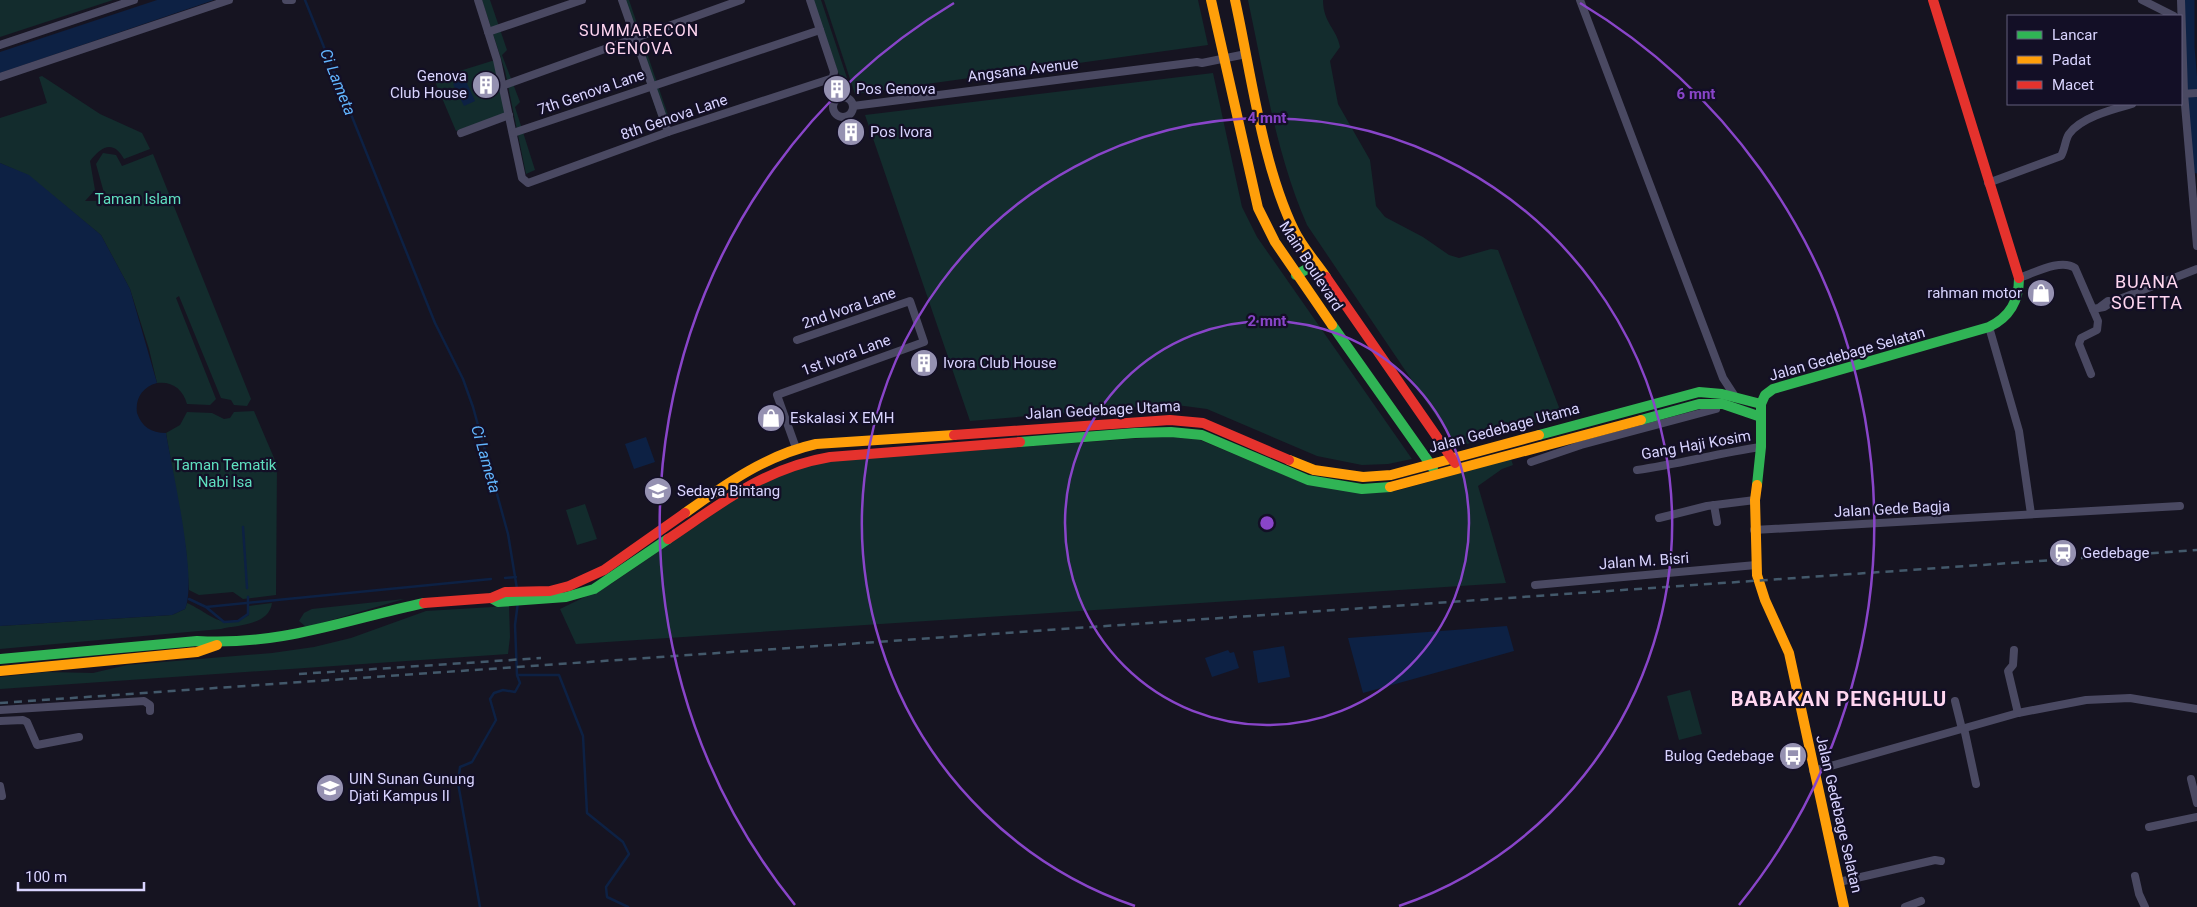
<svg xmlns="http://www.w3.org/2000/svg" width="2197" height="907" font-family="Roboto,sans-serif">
<style>
.green{fill:#132c2d}
.water{fill:#0d2144}
.lines{fill:none;stroke-linecap:round;stroke-linejoin:round}
.stream{stroke:#0d2144;stroke-width:2.5}
.river{stroke:#0d2144;stroke-width:15}
.street-tunnel{stroke:#333142;stroke-width:8;stroke-dasharray:8 4;stroke-linecap:butt}
.street{stroke:#4a4962;stroke-width:8}
.fast{stroke:#30b455;stroke-width:10}
.slow{stroke:#ff9f0a;stroke-width:10}
.jam{stroke:#e5322d;stroke-width:10}
.rail{stroke:#43596b;stroke-width:2.5;stroke-dasharray:8 6;stroke-linecap:butt}
.ring{fill:none;stroke:#8945c9;stroke-width:2.5}
.labels{text-anchor:middle;dominant-baseline:central;stroke-width:4.5;stroke-linejoin:round;paint-order:stroke}
.street-label{font-size:15px;fill:#d9d4ff;stroke:#130f26}
.poi-label{font-size:15px;fill:#d9d4ff;stroke:#130f26;text-anchor:start}
.park-label{font-size:15px;fill:#5fe0c0;stroke:#130f26}
.neighbourhood-label{font-size:16px;letter-spacing:1px;fill:#ffd6f0;stroke:#130f26}
.water-label{font-size:16px;font-style:italic;fill:#62b6ff;stroke:#130f26}
.quarter-label{font-size:18px;letter-spacing:1px;fill:#ffd6f0;stroke:#130f26}
.district-label{font-size:20px;font-weight:bold;letter-spacing:1px;fill:#ffd6f0;stroke:#130f26}
.centre{fill:#8945c9;stroke:#130f26;stroke-width:2.5}
.ring-label{font-size:15px;text-anchor:middle;font-weight:bold;fill:#8945c9;stroke:#130f26;stroke-width:4.5;stroke-linejoin:round;paint-order:stroke}
</style>
<rect width="100%" height="100%" fill="#161421"/>
<g class="green">
<path d="M0,0H113L0,37Z"/>
<path d="M482,0H490L507,50L502,55L520,102L515,107L535,170L526,174L505,71Z"/>
<path d="M619,0H629L671,124L662,127Z"/>
<path d="M813,0H821L847,78L842,80L838,72Z"/>
<path d="M824,0H1198L1208,45L855,94Z"/>
<path d="M1248,0H1323C1323,23 1337,29 1340,47L1330,61L1338,104L1370,160L1376,206L1385,217L1423,237L1449,255L1459,258L1491,249L1498,250L1562,415L1457,447L1307,225C1276,154 1264,75 1248,0Z"/>
<path d="M495,60L505,113L456,131L434,79Z"/>
<path d="M1213,73L1242,207L1257,237L1412,459L1388,464L1362,465L1317,456L1207,409L1169,404L970,421L865,115Z"/>
<path d="M42,76L100,114L142,133L150,149L124,159C113,139 101,147 90,161L95,190L85,201H97L104,193L96,164L103,153L116,155L122,166L153,154L251,399L247,406L234,405L231,400L221,398L179,296L176,298L216,399L210,405L187,404C183,389 172,381 157,383L149,349L130,289L101,235L29,176L0,163V118L47,103L39,77Z"/>
<path d="M254,411L277,465L276,595L243,599L233,592L199,595L189,590L186,550L166,433L180,425L187,412L212,413L224,419L230,418L234,412Z"/>
<path d="M1171,436L1200,440L1306,484L1362,493L1396,491L1511,459L1513,465L1502,469L1478,486L1506,583L576,644L560,609L611,584L755,486C780,473 803,466 830,461Z"/>
<path d="M585,504L597,539L577,545L566,510Z"/>
<path d="M404,599L311,626H305L299,621L304,613L312,609Z"/>
<path d="M187,603C212,614 222,632 249,615V606L272,603C269,625 239,625 221,629L0,649V626L172,615L185,609Z"/>
<path d="M509,606L510,637L508,654L0,689V677L47,672L93,673L127,665L272,653L314,647L351,638L426,611Z"/>
<path d="M1690,690L1702,734L1679,740L1667,696Z"/>
</g>
<g class="water">
<path d="M157,0H214L0,73V52Z"/>
<path d="M465,79L475,101L464,106L453,84Z"/>
<path d="M0,163L29,175L101,235L130,289L157,383C142,387 135,399 137,413C142,427 151,433 166,433C172,470 198,579 185,609L172,615L0,626Z"/>
<path d="M646,437L655,462L634,469L625,444Z"/>
<path d="M1507,626L1514,651L1363,693L1348,638Z"/>
<path d="M1284,646L1290,677L1258,683L1253,651Z"/>
<path d="M1228,650L1230,653L1234,652L1239,668L1212,677L1205,658Z"/>
</g>
<g class="lines">
<g class="stream">
<path d="M305,0L435,323L463,379L473,407L508,534L517,589"/>
<path d="M243,527L247,588"/>
<path d="M505,578L516,577"/>
<path d="M189,599L206,607L491,579"/>
<path d="M206,607L224,622L238,621L248,614V597"/>
<path d="M517,675H559L583,736L587,813L623,842L629,854L606,887L607,897L628,907"/>
<path d="M480,907L458,783L460,767L472,762L496,720L490,699L494,693L503,690L515,692L520,683L517,675L515,625L518,602"/>
</g>
<path class="river" d="M2187,0V47L2197,166"/>
<g class="street-tunnel">
<path d="M839,84L842,92"/>
<path d="M831,87L834,95"/>
</g>
<g class="street">
<path d="M286,0H292"/>
<path d="M478,0L497,60L522,178L528,183L668,132L833,78"/>
<path d="M622,0L668,132"/>
<path d="M810,0L834,72L831,87"/>
<path d="M1580,0L1723,378L1736,398"/>
<path d="M2142,0L2174,16"/>
<path d="M2181,0L2184,93L2197,246"/>
<path d="M488,32L582,0"/>
<path d="M0,45L134,0"/>
<path d="M0,77L229,0"/>
<path d="M502,86L741,0"/>
<path d="M2181,94L2197,93"/>
<circle cx="843" cy="107" r="10"/>
<path d="M853,106L1197,62L1202,63L1246,54"/>
<path d="M461,133L509,115"/>
<path d="M513,133L820,30"/>
<path d="M1988,183L2061,156C2065,149 2065,140 2069,134C2081,117 2114,109 2132,104"/>
<path d="M2019,278C2034,273 2061,258 2075,268L2098,321L2097,330L2081,338L2079,344L2091,374"/>
<path d="M2112,302L2197,269"/>
<path d="M2093,309L2104,307L2112,302L2108,301L2100,307"/>
<path d="M1989,327L2019,431L2031,514"/>
<path d="M796,448L777,395L924,342L910,301L797,340"/>
<path d="M1531,462L1581,445L1716,409"/>
<path d="M1637,470C1679,464 1719,453 1761,447"/>
<path d="M1714,505L1717,522"/>
<path d="M1659,518L1707,506L1755,500"/>
<path d="M1754,530L2180,506"/>
<path d="M1535,585L1756,565"/>
<path d="M2014,650L2013,665L2008,671L2018,713"/>
<path d="M1955,701L1962,729"/>
<path d="M0,710L144,701L150,705V711"/>
<path d="M0,721L23,720L27,722L37,745L79,737"/>
<path d="M1964,728L1976,784"/>
<path d="M1813,771L2018,713L2086,700L2130,698L2197,709"/>
<path d="M2191,779L2197,803"/>
<path d="M0,786L2,796"/>
<path d="M2149,827L2197,817"/>
<path d="M2135,876L2139,894L2145,907"/>
<path d="M1839,882L1935,860L1941,861"/>
<path d="M1905,907L1921,901"/>
</g>
<g class="fast">
<path d="M1296,275L1316,264"/>
<path d="M1332,325L1433,468"/>
<path d="M1641,420L1699,404H1723L1761,417"/>
<path d="M1539,435L1699,392L1722,394L1761,404"/>
<path d="M1020,442L1135,433L1171,432L1202,435L1308,480L1362,489L1390,487"/>
<path d="M1757,485L1761,447V404L1765,395L1773,389L1989,327C2010,317 2019,301 2019,278"/>
<path d="M491,598L498,602L566,597L594,589L668,539"/>
<path d="M0,659L197,641C281,646 344,620 424,603"/>
</g>
<g class="slow">
<path d="M1211,0L1258,208L1275,242L1332,325"/>
<path d="M1235,0C1251,72 1262,164 1294,230C1302,247 1316,262 1326,277"/>
<path d="M1289,460L1314,470L1363,477L1391,475L1539,435"/>
<path d="M1757,485L1755,500L1757,575L1765,600L1789,653L1844,907"/>
<path d="M1390,487L1641,420"/>
<path d="M685,513C726,484 766,455 816,444L954,435"/>
<path d="M0,671L197,652L217,645"/>
</g>
<g class="jam">
<path d="M1933,0L2019,278"/>
<path d="M1326,277L1455,463"/>
<path d="M954,435L1170,420L1203,423L1289,460"/>
<path d="M668,539C722,503 764,468 830,457L1020,442"/>
<path d="M424,603L491,598L505,592L550,591L569,586L604,570L685,513"/>
</g>
<g class="rail">
<path d="M299,674L541,658"/>
<path d="M0,703L2197,550"/>
</g>
</g>
<g class="ring">
<circle cx="1267" cy="523" r="202"/>
<path d="M1135 906A405 405 0 1 1 1399 906"/>
<path d="M795 905A607 607 0 0 1 954 3M1580 3A607 607 0 0 1 1739 905"/>
</g>
<defs>
<symbol id="building-disc" viewBox="-11 -11 22 22"><circle r="9.5" fill="#9591b1" stroke="#130f26"/><path d="M-4-6H4V6H1V3H-1V6H-4ZM-2.5-4.3h1.7v1.8h-1.7ZM.8-4.3h1.7v1.8H.8ZM-2.5-1h1.7V.8h-1.7ZM.8-1h1.7V.8H.8Z" fill="#fff"/></symbol>
<symbol id="shop-disc" viewBox="-11 -11 22 22"><circle r="9.5" fill="#9591b1" stroke="#130f26"/><path d="M-5-2.5h2.3a2.7 3.5 0 0 1 5.4 0H5L5.5 6h-11ZM-1.5-2.5h3a1.5 2.3 0 0 0-3 0Z" fill="#fff"/></symbol>
<symbol id="school-disc" viewBox="-11 -11 22 22"><circle r="9.5" fill="#9591b1" stroke="#130f26"/><path d="M0-5L7-2L0 1L-7-2ZM-4 1L0 2.5L4 1V4Q0 6-4 4Z" fill="#fff"/></symbol>
<symbol id="station-disc" viewBox="-11 -11 22 22"><circle r="9.5" fill="#9591b1" stroke="#130f26"/><path d="M-3-6H3Q5-6 5-4V2Q5 4 3 4L4.5 6H3L1.5 4h-3L-3 6H-4.5L-3 4Q-5 4-5 2V-4Q-5-6-3-6ZM-3.5-4v3h7v-3ZM-3.5 1v1.5H-2V1ZM2 1v1.5H3.5V1Z" fill="#fff"/></symbol>
<symbol id="bus-disc" viewBox="-11 -11 22 22"><circle r="9.5" fill="#9591b1" stroke="#130f26"/><path d="M-5-6H5V4H4V6H2V4H-2V6H-4V4H-5ZM-3.5-4V0h7V-4ZM-3.5 1.2v1.5H-2V1.2ZM2 1.2v1.5H3.5V1.2Z" fill="#fff"/></symbol>
<symbol id="university-disc" viewBox="-11 -11 22 22"><circle r="9.5" fill="#9591b1" stroke="#130f26"/><path d="M0-5L7-2L0 1L-7-2ZM-4 1L0 2.5L4 1V4Q0 6-4 4Z" fill="#fff"/></symbol>
</defs>
<g fill-rule="evenodd">
<use href="#building-disc" x="470" y="69" width="32" height="32"/>
<use href="#building-disc" x="821" y="73" width="32" height="32"/>
<use href="#building-disc" x="835" y="116" width="32" height="32"/>
<use href="#shop-disc" x="2025" y="277" width="32" height="32"/>
<use href="#building-disc" x="908" y="347" width="32" height="32"/>
<use href="#shop-disc" x="755" y="402" width="32" height="32"/>
<use href="#school-disc" x="642" y="475" width="32" height="32"/>
<use href="#station-disc" x="2047" y="537" width="32" height="32"/>
<use href="#bus-disc" x="1777" y="740" width="32" height="32"/>
<use href="#university-disc" x="314" y="772" width="32" height="32"/>
</g>
<g class="labels">
<g class="street-label">
<text transform="translate(1023 70) rotate(-7)">Angsana Avenue</text>
<text transform="translate(591 92) rotate(-19)">7th Genova Lane</text>
<text transform="translate(674 117) rotate(-19)">8th Genova Lane</text>
<text transform="translate(1311 266) rotate(57)">Main Boulevard</text>
<text transform="translate(849 308) rotate(-19)">2nd Ivora Lane</text>
<text transform="translate(1847 354) rotate(-16)">Jalan Gedebage Selatan</text>
<text transform="translate(846 355) rotate(-20)">1st Ivora Lane</text>
<text transform="translate(1103 410) rotate(-3)">Jalan Gedebage Utama</text>
<text transform="translate(1504 428) rotate(-15)">Jalan Gedebage Utama</text>
<text transform="translate(1696 445) rotate(-10)">Gang Haji Kosim</text>
<text transform="translate(1892 509) rotate(-3)">Jalan Gede Bagja</text>
<text transform="translate(1644 561) rotate(-4)">Jalan M. Bisri</text>
<text transform="translate(1839 814) rotate(77)">Jalan Gedebage Selatan</text>
</g>
<g class="poi-label">
<text x="467" y="76" text-anchor="end">Genova<tspan x="467" dy="17">Club House</tspan></text>
<text x="856" y="89">Pos Genova</text>
<text x="870" y="132">Pos Ivora</text>
<text x="2022" y="293" text-anchor="end">rahman motor</text>
<text x="943" y="363">Ivora Club House</text>
<text x="790" y="418">Eskalasi X EMH</text>
<text x="677" y="491">Sedaya Bintang</text>
<text x="2082" y="553">Gedebage</text>
<text x="1774" y="756" text-anchor="end">Bulog Gedebage</text>
<text x="349" y="779">UIN Sunan Gunung<tspan x="349" dy="17">Djati Kampus II</tspan></text>
</g>
<g class="park-label">
<text x="138" y="199">Taman Islam</text>
<text x="225" y="465">Taman Tematik<tspan x="225" dy="17">Nabi Isa</tspan></text>
</g>
<g class="neighbourhood-label">
<text x="639" y="30">SUMMARECON<tspan x="639" dy="18">GENOVA</tspan></text>
</g>
<g class="water-label">
<text transform="translate(338 82) rotate(68)">Ci Lameta</text>
<text transform="translate(486 459) rotate(74)">Ci Lameta</text>
</g>
<g class="quarter-label">
<text x="2147" y="281">BUANA<tspan x="2147" dy="21">SOETTA</tspan></text>
</g>
<g class="district-label">
<text x="1839" y="699">BABAKAN PENGHULU</text>
</g>
</g>
<circle cx="1267" cy="523" r="8" class="centre"/>
<g class="ring-label">
<text x="1696" y="99">6 mnt</text>
<text x="1267" y="123">4 mnt</text>
<text x="1267" y="326">2 mnt</text>
</g>
<rect x="2007" y="15" width="175" height="90" fill="#130f26" stroke="#625e7d"/>
<rect x="2017" y="31" width="25" height="8" fill="#30b455" stroke="#625e7d"/>
<text x="2052" y="40" font-size="15" fill="#d9d4ff">Lancar</text>
<rect x="2017" y="56" width="25" height="8" fill="#ff9f0a" stroke="#625e7d"/>
<text x="2052" y="65" font-size="15" fill="#d9d4ff">Padat</text>
<rect x="2017" y="81" width="25" height="8" fill="#e5322d" stroke="#625e7d"/>
<text x="2052" y="90" font-size="15" fill="#d9d4ff">Macet</text>
<path d="M18 882v8h126v-8" fill="none" stroke="#d9d4ff" stroke-width="2.5"/>
<text x="25" y="882" font-size="15" fill="#d9d4ff" stroke="#130f26" stroke-width="4" paint-order="stroke">100 m</text>
</svg>
